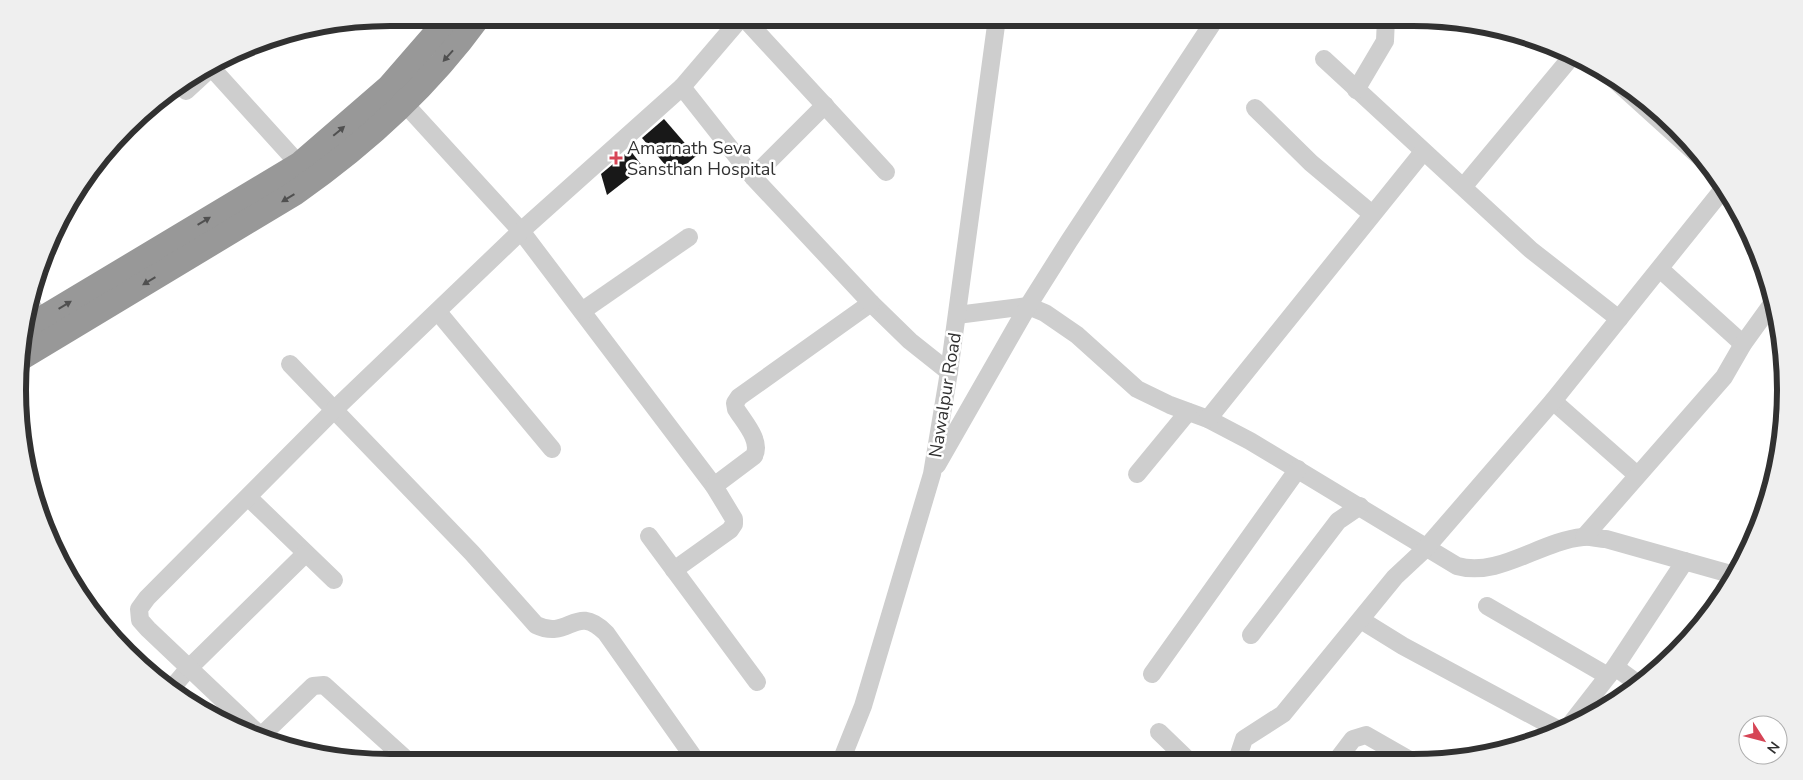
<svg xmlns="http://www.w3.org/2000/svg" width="1803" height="780" font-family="'Nunito Sans',sans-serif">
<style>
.building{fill:#181818}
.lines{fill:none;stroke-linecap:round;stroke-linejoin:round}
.minor{stroke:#cecece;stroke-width:18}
.highway{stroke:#989898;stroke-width:25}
.oneway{fill:#505050}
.poi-dot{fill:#d64556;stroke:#fff;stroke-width:2}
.labels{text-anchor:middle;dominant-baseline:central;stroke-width:5;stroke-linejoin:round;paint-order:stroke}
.poi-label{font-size:18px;fill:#313131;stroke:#fff;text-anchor:start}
.street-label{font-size:18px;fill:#313131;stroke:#fff}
.rim{fill:none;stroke:#313131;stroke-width:6}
</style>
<rect width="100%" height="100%" fill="#fff"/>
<g class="building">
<path d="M664,119L696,156L674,175L642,138Z"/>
<path d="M630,150L643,167L607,195L601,174Z"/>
</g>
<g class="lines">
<g class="minor">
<path d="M744,18L886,172"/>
<path d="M1324,59L1531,250L1619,319"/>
<path d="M209,65L306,172"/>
<path d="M1607,73L1711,167"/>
<path d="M682,87L741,18"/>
<path d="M1356,90L1385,41L1386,18"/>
<path d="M186,91L211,68"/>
<path d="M405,104L521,231L714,486L734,519V524L730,530L674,570"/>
<path d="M1255,108L1311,163L1372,214"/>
<path d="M753,177L825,105"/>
<path d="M1464,186L1573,55"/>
<path d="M1660,269L1743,344"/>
<path d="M30,303L41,320"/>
<path d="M582,311L689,237"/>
<path d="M438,312L552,449"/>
<path d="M957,315L1028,306L1045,313L1077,335L1137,389L1170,405L1208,419L1250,441L1457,566C1499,578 1540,541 1583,537C1590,536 1598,539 1606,539L1734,575"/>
<path d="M290,364L472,553L536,625C570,641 575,602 606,633L697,762"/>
<path d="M1553,401L1637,475"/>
<path d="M1208,419L1423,152"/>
<path d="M937,465L1028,306L1069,241L1216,18"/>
<path d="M1137,474L1188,412"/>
<path d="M714,486L754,456C762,441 744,422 736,409L735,403L739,397L871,303L910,341L949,372"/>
<path d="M249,498L334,580"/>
<path d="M649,536L757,682"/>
<path d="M1584,537L1724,377L1743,344L1774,301"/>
<path d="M1487,606L1608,676"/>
<path d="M1361,620L1403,646L1561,731"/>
<path d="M1251,635L1338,521L1360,506"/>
<path d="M1615,667L1637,683"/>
<path d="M1152,674L1298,469"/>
<path d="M171,689L188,669L305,554"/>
<path d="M1569,726L1615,667L1685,561"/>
<path d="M1159,732L1188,760"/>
<path d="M259,738L313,686L324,685L409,762"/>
<path d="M265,740L148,629L140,620L139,609L147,598L334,410L521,231L682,87L753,177L871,303"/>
<path d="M1237,760L1244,739L1283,714L1395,577L1425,549L1553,401L1724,188"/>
<path d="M1337,760L1353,739L1366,735L1408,759"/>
<path d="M841,761L863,706L932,474L949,372L997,18"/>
</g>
<g class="highway">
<path d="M23,330L300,164L389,87L449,18"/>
<path d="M21,358L295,193C365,144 428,87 478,18"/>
</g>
</g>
<defs><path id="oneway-solid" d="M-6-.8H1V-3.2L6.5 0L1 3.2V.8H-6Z" transform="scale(1.25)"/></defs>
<g class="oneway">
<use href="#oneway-solid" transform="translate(448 56) rotate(132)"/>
<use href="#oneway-solid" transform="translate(339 131) rotate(-40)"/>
<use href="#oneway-solid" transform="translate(288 198) rotate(149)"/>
<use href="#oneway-solid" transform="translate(204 221) rotate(-31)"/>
<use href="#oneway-solid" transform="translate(149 281) rotate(149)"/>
<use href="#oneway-solid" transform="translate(65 305) rotate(-31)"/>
</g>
<path class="poi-dot" d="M613.5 150.5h5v5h5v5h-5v5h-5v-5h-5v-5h5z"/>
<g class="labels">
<g class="poi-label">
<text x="627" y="148">Amarnath Seva<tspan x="627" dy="21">Sansthan Hospital</tspan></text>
</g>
<g class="street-label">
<text transform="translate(945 395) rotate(-81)">Nawalpur Road</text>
</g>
</g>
<path d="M0 0H1803V780H0ZM390 26H1413A364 364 0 0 1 1777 390V390A364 364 0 0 1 1413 754H390A364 364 0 0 1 26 390V390A364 364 0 0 1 390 26Z" fill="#efefef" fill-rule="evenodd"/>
<path class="rim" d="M390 26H1413A364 364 0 0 1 1777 390V390A364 364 0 0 1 1413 754H390A364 364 0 0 1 26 390V390A364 364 0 0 1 390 26Z"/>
<g transform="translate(1763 740) rotate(126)"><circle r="24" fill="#ffffff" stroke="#adadad"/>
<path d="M0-4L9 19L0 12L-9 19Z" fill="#d64556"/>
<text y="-8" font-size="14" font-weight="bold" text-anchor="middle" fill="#313131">N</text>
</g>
</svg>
